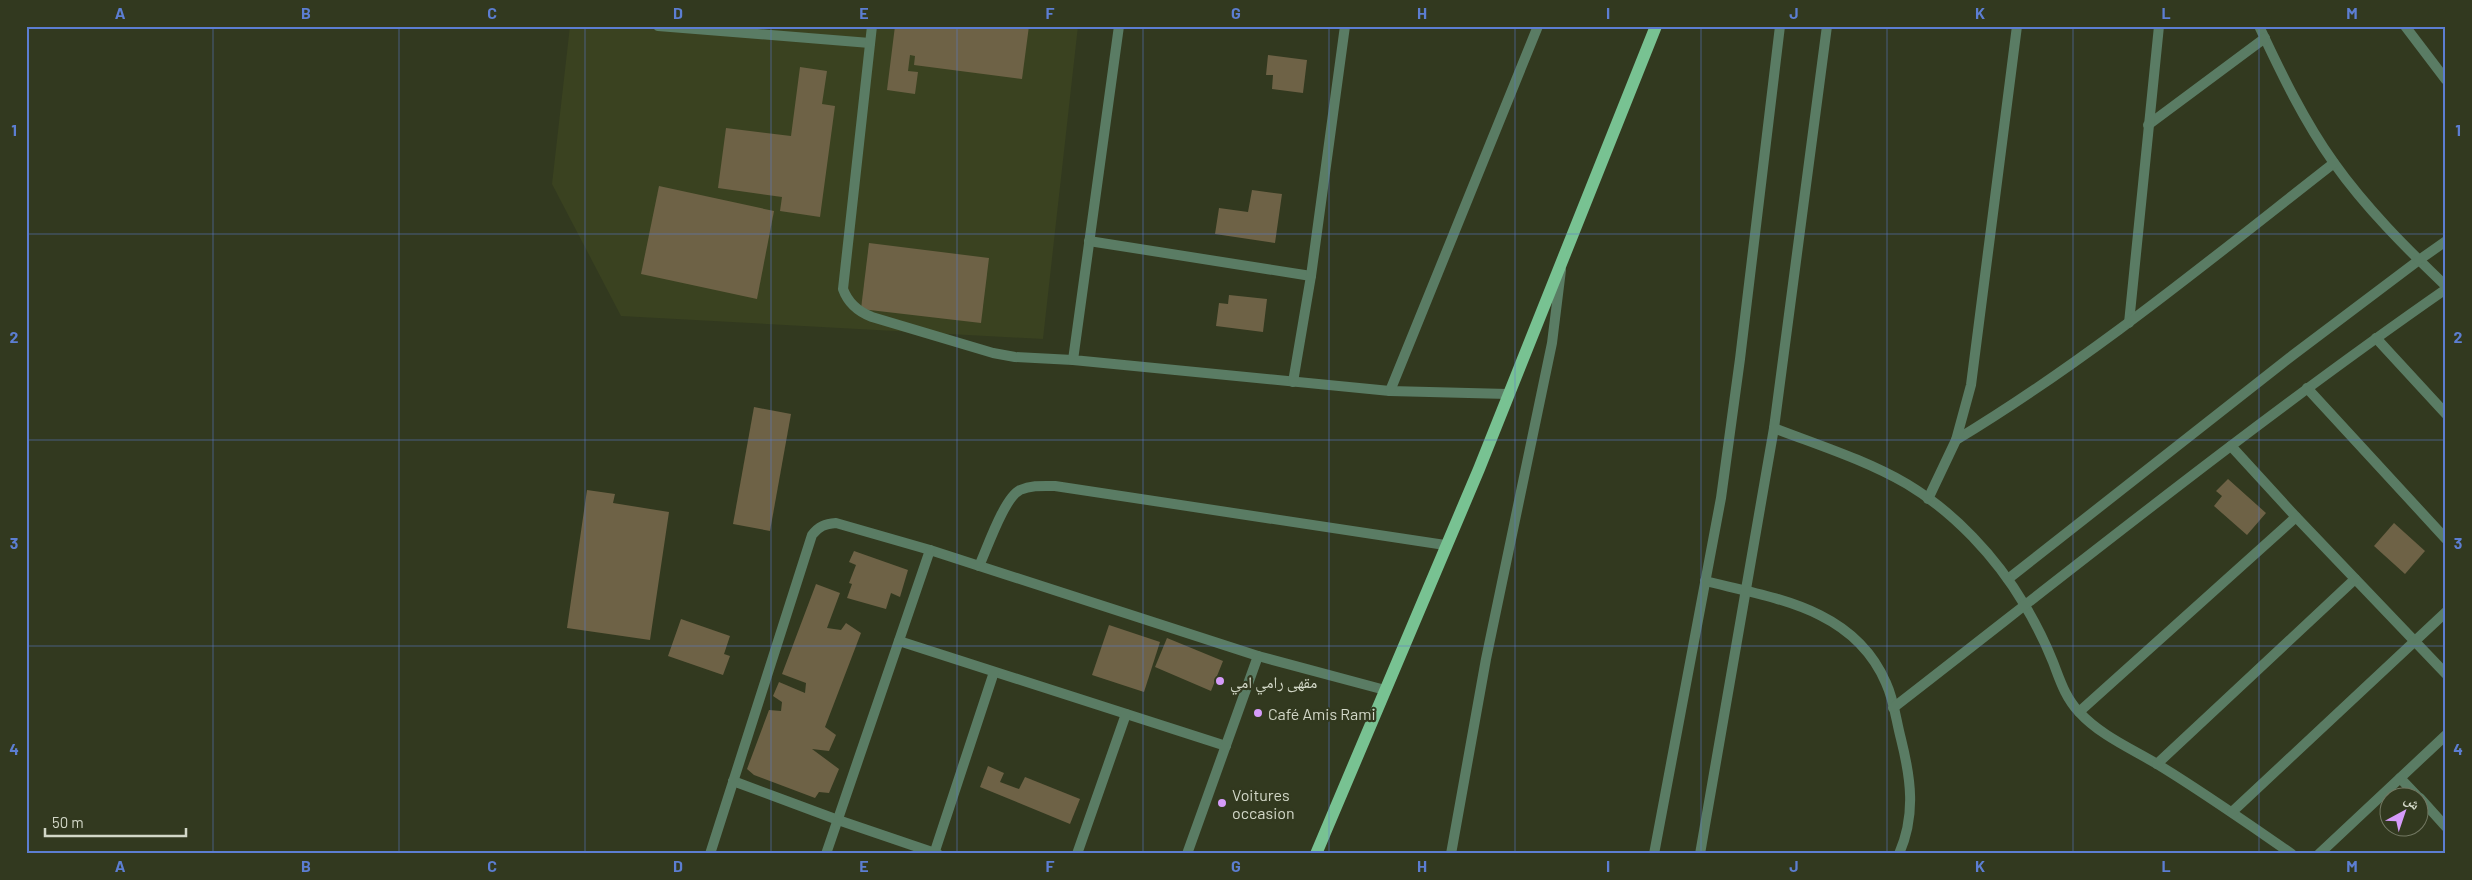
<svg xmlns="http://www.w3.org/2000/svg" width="2472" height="880" font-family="Barlow,'Noto Naskh Arabic',sans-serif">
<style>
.built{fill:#3a4220}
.building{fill:#6e6246}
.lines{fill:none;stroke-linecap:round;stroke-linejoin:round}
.lane{stroke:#5a7c64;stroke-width:10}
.street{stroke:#5a7c64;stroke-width:10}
.primary{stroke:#78c292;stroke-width:12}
.grid{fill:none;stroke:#5c7ed2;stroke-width:1;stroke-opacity:0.55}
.poi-dot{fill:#d69bfa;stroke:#32391f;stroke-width:2}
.labels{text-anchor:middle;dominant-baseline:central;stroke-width:4.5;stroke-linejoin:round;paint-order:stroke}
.poi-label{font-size:16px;fill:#d2d7c7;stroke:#32391f;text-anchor:start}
.neatline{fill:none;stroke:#5c7ed2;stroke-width:2}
.grid-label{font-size:16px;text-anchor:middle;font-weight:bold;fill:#5c7ed2}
</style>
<rect width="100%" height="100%" fill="#32391f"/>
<path class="built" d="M570,26H1078L1043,339L621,316L552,184Z"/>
<g class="building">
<path d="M895,26H1029L1022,79L914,65L915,56L910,55L908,71L918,72L915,94L887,90Z"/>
<path d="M1268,55L1307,60L1303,93L1272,89L1273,75H1266Z"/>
<path d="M800,67L827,71L822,104L835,106L820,217L780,211L782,197L718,188L726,128L791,136Z"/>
<path d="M659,186L774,211L757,299L641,274Z"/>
<path d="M1252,190L1282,194L1275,243L1215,234L1219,208L1248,212Z"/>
<path d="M869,243L989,258L981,323L861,309Z"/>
<path d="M1229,295L1267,299L1263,332L1216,326L1219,303L1228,304Z"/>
<path d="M754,407L791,414L770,531L733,524Z"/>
<path d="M2228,479L2266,513L2247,535L2214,506L2222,496L2216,491Z"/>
<path d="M587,490L615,494L613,503L669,512L650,640L567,628Z"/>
<path d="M2394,523L2425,551L2405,574L2374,546Z"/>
<path d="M854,551L908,570L900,597L891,593L886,609L847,598L852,584L849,583L856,565L849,562Z"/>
<path d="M816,584L840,593L827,628L841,630L846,623L861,633L825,727L836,735L829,751L812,749L839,769L829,793L819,792L815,798L754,775L747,769L769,710L781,711L782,702L773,696L779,682L805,693L806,683L782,674Z"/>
<path d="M681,619L730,636L724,654L730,656L723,675L668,656Z"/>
<path d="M1109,625L1160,642L1144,692L1092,675Z"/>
<path d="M1167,638L1223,661L1211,691L1155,667Z"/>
<path d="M988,766L1004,773L1000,782L1019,789L1025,777L1080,799L1070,824L980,787Z"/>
</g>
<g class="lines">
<g class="lane">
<path d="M658,26L870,43"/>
<path d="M872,26L843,289C848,303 859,312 872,317L993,353L1015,357L1073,360"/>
<path d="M2008,579L2293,355L2419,260"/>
</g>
<g class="street">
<path d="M1119,26L1073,360L1390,391L1508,394"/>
<path d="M2259,26C2281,73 2304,121 2334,163C2366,208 2406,248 2446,286"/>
<path d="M2405,26L2446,80"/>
<path d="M2148,125L2265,38"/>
<path d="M1089,241L1311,276"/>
<path d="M2419,260L2446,241"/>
<path d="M2129,323L2159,26"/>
<path d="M2376,338L2446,414"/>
<path d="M1293,382L1311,276L1345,26"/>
<path d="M2307,388L2446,539"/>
<path d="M1390,391L1538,26"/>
<path d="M1774,428C1818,445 1866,460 1907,484C1954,512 1996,557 2024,604C2035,622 2045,642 2053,662C2060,680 2065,697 2079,712C2100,735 2130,748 2157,764C2203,792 2247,823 2292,854"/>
<path d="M1956,440C2090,359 2211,259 2334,163"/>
<path d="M2231,446L2296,517L2446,674"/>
<path d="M1928,499L1956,440L1971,385L2017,26"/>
<path d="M979,566C987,549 1004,498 1020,490C1032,485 1043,486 1055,486L1445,545"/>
<path d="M1705,581C1774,598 1854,608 1886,683C1894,700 1896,720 1901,739C1911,779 1916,815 1899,854"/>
<path d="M899,641L1226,746"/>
<path d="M1893,708C2076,566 2256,421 2446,289"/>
<path d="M2079,712L2296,517"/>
<path d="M2157,764L2355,579"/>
<path d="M2400,778L2419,798"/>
<path d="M733,781L838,820L938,854"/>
<path d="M2420,798L2446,827"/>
<path d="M2232,812L2446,612"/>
<path d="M710,854L812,535C819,526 825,524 836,523L930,550L1258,656L1385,690"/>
<path d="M826,854L930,550"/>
<path d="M934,854L994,672"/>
<path d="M1077,854L1126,714"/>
<path d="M1187,854L1258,656"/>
<path d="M1451,854L1486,659L1552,343L1561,270"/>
<path d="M1654,854L1721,498L1740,359L1780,26"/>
<path d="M1700,854L1774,428L1827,26"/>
<path d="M2319,854L2446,735"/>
</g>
<path class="primary" d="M1316,854L1479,469L1656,26"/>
</g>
<path class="grid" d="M213,26V854M399,26V854M585,26V854M771,26V854M957,26V854M1143,26V854M1329,26V854M1515,26V854M1701,26V854M1887,26V854M2073,26V854M2259,26V854M26,234H2446M26,440H2446M26,646H2446"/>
<g class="poi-dot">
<circle cx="1220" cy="681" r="5"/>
<circle cx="1258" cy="713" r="5"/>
<circle cx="1222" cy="803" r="5"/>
</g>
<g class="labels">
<g class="poi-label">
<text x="1230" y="681">مقهى رامي امي</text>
<text x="1268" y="713">Café Amis Rami</text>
<text x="1232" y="794">Voitures<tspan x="1232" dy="18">occasion</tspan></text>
</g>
</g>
<rect width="2472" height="880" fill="none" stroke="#32391f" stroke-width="55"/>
<g transform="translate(2404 812) rotate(40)"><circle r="24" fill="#32391f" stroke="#727862"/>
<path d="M0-4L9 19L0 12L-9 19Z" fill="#d69bfa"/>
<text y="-8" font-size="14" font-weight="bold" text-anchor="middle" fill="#d2d7c7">ش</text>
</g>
<path d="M45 828v8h141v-8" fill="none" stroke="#d2d7c7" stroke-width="2.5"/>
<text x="52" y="828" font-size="15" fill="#d2d7c7" stroke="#32391f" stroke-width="4" paint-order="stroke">50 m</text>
<rect x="28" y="28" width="2416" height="824" class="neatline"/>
<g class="grid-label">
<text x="120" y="19">A</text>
<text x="306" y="19">B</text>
<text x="492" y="19">C</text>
<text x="678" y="19">D</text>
<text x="864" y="19">E</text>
<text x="1050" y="19">F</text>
<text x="1236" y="19">G</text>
<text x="1422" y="19">H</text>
<text x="1608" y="19">I</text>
<text x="1794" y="19">J</text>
<text x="1980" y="19">K</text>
<text x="2166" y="19">L</text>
<text x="2352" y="19">M</text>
<text x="14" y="136">1</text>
<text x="2458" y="136">1</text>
<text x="14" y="343">2</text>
<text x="2458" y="343">2</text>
<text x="14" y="549">3</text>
<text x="2458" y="549">3</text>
<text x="14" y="755">4</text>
<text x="2458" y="755">4</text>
<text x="120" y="872">A</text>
<text x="306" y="872">B</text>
<text x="492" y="872">C</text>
<text x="678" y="872">D</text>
<text x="864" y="872">E</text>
<text x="1050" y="872">F</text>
<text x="1236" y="872">G</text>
<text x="1422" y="872">H</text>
<text x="1608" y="872">I</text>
<text x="1794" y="872">J</text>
<text x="1980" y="872">K</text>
<text x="2166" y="872">L</text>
<text x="2352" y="872">M</text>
</g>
</svg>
